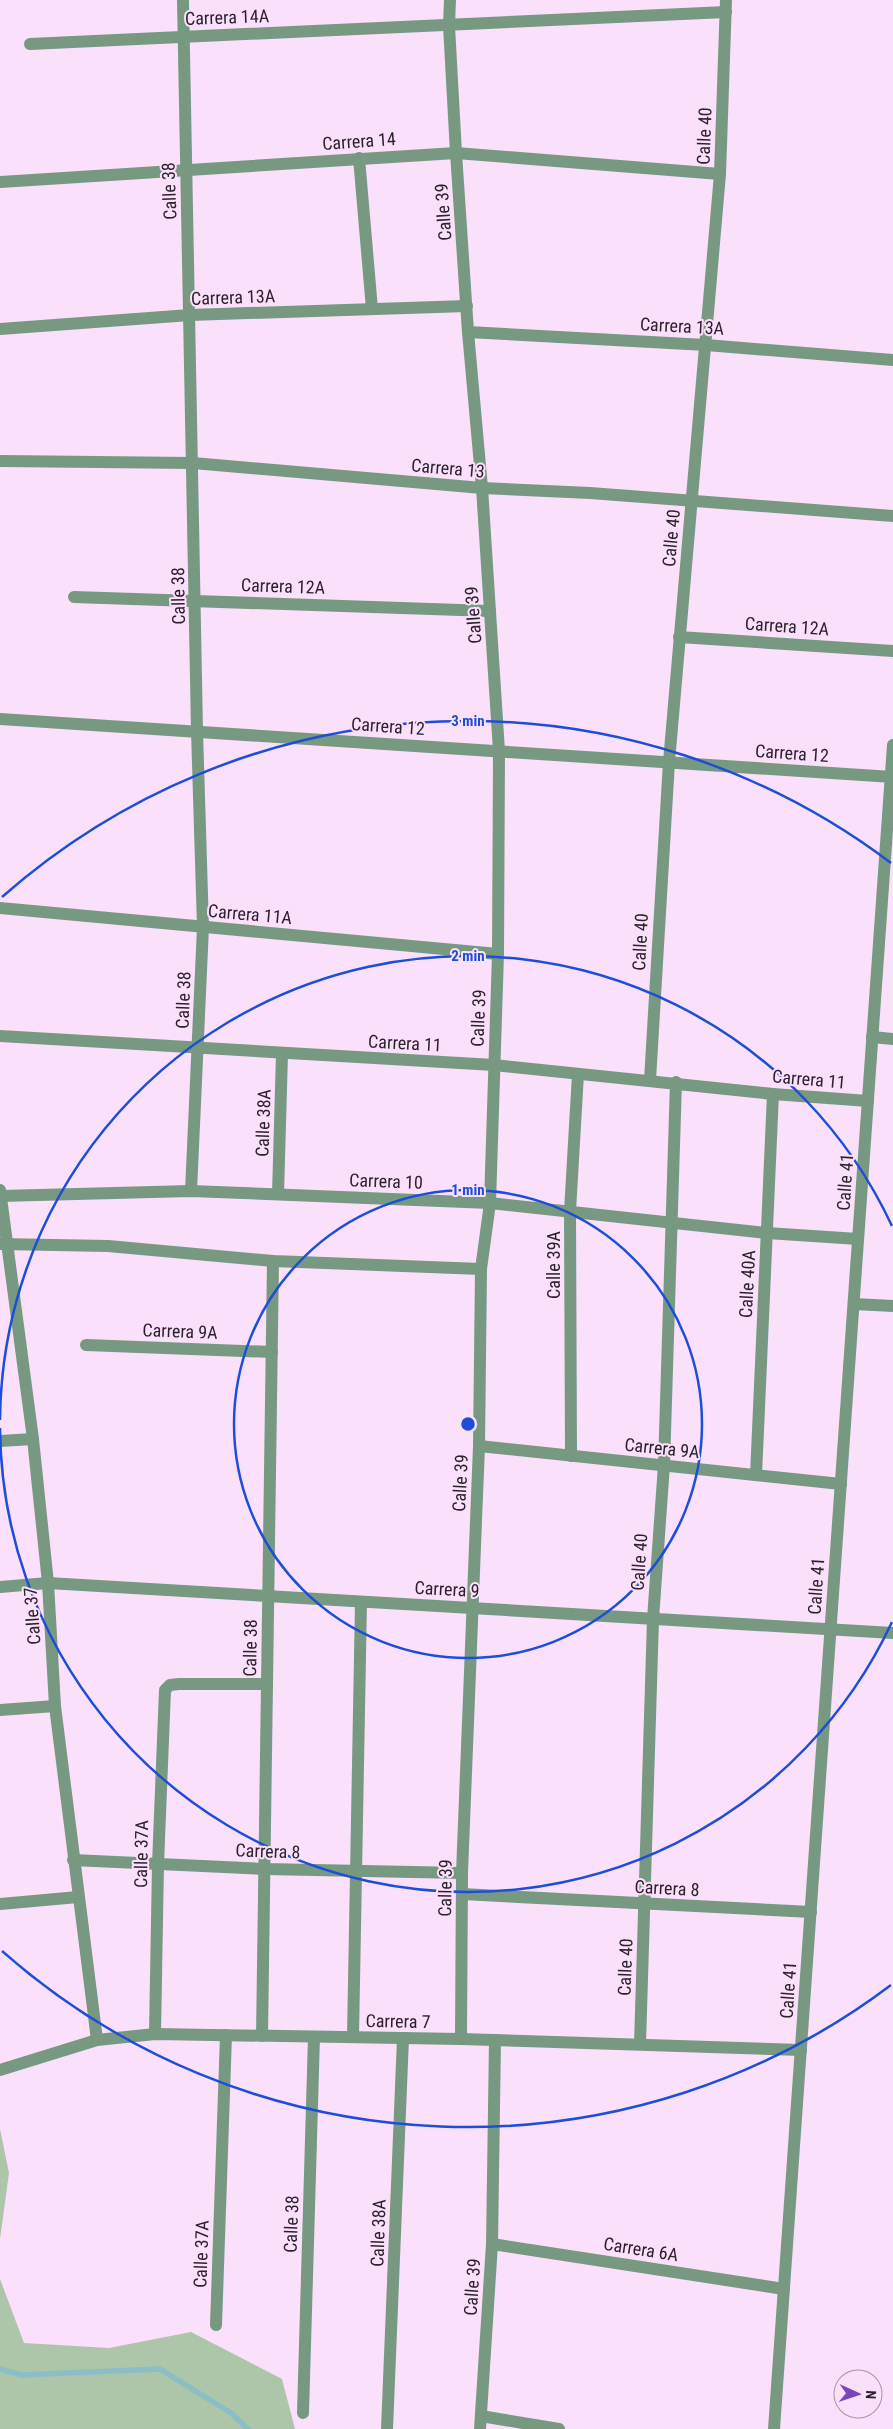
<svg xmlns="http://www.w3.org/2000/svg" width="893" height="2429" font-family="'Roboto Condensed',sans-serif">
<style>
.green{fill:#adc5a9}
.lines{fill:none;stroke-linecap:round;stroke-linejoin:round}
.stream{stroke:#8cbec7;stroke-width:5.5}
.street{stroke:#779982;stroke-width:12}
.ring{fill:none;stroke:#1d4ed8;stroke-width:2.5}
.labels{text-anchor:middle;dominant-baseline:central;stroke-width:4;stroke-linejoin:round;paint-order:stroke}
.street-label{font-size:18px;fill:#2c222c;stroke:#fbe0fb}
.centre{fill:#1d4ed8;stroke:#fbe0fb;stroke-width:2.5}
.ring-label{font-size:15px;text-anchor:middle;font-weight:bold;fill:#1d4ed8;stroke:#fbe0fb;stroke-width:4;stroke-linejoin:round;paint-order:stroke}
</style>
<rect width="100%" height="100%" fill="#fbe0fb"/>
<g class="green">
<path d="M0,2129L9,2173L0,2239Z"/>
<path d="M0,2279L24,2343L109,2348L191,2332L282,2379L295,2429H0Z"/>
</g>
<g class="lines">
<path class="stream" d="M0,2369L21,2375L160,2369L231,2413L248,2429"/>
<g class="street">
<path d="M183,0L197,731L203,927L191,1191"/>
<path d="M450,0L449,26L456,153L468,332L482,488L499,751L498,954L490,1203L481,1269L479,1446L462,1873L461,2039"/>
<path d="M30,44L726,12"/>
<path d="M359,158L372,309"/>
<path d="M0,182L456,153L720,174"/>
<path d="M0,329L190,315L467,306"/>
<path d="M468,332L706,345L893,360"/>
<path d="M0,461L193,463L482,488L590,493L893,516"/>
<path d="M74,597L490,611"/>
<path d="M679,637L893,651"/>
<path d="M0,719L893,777"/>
<path d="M0,908L498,954"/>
<path d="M0,1036L494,1065L773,1094L868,1101"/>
<path d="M872,1037L893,1039"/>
<path d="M650,1080L669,762L720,174L726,0"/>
<path d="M0,1190L33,1439L48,1583L55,1706L97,2040"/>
<path d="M278,1194L282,1054"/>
<path d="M0,1196L191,1191L490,1203L767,1233L858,1239"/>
<path d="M0,1244L108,1246L273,1261L481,1269"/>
<path d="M854,1304L893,1306"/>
<path d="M86,1345L272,1352"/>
<path d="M0,1441L33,1439"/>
<path d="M479,1446L841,1484"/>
<path d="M571,1456L570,1211L578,1074"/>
<path d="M756,1475L773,1094"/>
<path d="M0,1587L48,1583L893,1633"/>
<path d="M0,1710L55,1706"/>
<path d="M73,1860L265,1869L462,1873"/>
<path d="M462,1894L811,1912"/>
<path d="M0,1904L78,1897"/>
<path d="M155,2034L158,1864L165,1690L170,1685L179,1684H267"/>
<path d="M262,2036L273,1261"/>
<path d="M353,2037L361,1602"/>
<path d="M640,2044L653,1619L664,1465L676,1082"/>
<path d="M0,2070L97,2040L155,2034L461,2039L801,2050"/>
<path d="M492,2244L784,2289"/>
<path d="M216,2325L226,2035"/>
<path d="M303,2413L314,2037"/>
<path d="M481,2416L559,2429"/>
<path d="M387,2429L403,2038"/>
<path d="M480,2429L492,2244L495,2040"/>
<path d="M774,2429L893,745"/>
</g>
</g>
<g class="ring">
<circle cx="468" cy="1424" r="234"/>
<path d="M892 1622A468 468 0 0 1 0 1428M0 1420A468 468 0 0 1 892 1226"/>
<path d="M891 1985A703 703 0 0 1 2 1951M2 897A703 703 0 0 1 891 863"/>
</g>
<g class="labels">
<g class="street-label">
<text transform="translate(227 17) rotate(-2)">Carrera 14A</text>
<text transform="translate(704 136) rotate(-88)">Calle 40</text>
<text transform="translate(359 141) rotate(-4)">Carrera 14</text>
<text transform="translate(169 191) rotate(-92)">Calle 38</text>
<text transform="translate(443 212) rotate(-94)">Calle 39</text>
<text transform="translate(233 297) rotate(-2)">Carrera 13A</text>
<text transform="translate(682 326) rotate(3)">Carrera 13A</text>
<text transform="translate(448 468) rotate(5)">Carrera 13</text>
<text transform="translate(671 538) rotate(-85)">Calle 40</text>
<text transform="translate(283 586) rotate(2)">Carrera 12A</text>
<text transform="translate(178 596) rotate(-91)">Calle 38</text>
<text transform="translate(473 615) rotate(-94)">Calle 39</text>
<text transform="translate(787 626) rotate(4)">Carrera 12A</text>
<text transform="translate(388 726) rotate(4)">Carrera 12</text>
<text transform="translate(792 753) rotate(4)">Carrera 12</text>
<text transform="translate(250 914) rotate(5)">Carrera 11A</text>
<text transform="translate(640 942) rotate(-87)">Calle 40</text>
<text transform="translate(183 1000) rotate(-88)">Calle 38</text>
<text transform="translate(478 1018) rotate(-88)">Calle 39</text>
<text transform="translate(405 1043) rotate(3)">Carrera 11</text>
<text transform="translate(809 1079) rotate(5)">Carrera 11</text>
<text transform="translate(263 1123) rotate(-88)">Calle 38A</text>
<text transform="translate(386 1181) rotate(2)">Carrera 10</text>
<text transform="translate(845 1182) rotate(-86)">Calle 41</text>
<text transform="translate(553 1265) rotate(-90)">Calle 39A</text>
<text transform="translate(747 1284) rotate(-87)">Calle 40A</text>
<text transform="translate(180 1331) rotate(2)">Carrera 9A</text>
<text transform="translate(662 1448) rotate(6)">Carrera 9A</text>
<text transform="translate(460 1483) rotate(-87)">Calle 39</text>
<text transform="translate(639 1562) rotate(-86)">Calle 40</text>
<text transform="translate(816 1586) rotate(-86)">Calle 41</text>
<text transform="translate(447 1589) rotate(3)">Carrera 9</text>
<text transform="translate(32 1616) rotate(-94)">Calle 37</text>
<text transform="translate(250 1648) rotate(-89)">Calle 38</text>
<text transform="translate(268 1851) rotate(2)">Carrera 8</text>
<text transform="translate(141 1854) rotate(-89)">Calle 37A</text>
<text transform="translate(445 1888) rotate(-89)">Calle 39</text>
<text transform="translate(667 1888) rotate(3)">Carrera 8</text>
<text transform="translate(625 1967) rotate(-88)">Calle 40</text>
<text transform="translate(788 1990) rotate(-86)">Calle 41</text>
<text transform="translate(398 2021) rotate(1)">Carrera 7</text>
<text transform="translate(291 2224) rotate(-88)">Calle 38</text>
<text transform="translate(378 2233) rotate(-88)">Calle 38A</text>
<text transform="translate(641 2249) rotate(9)">Carrera 6A</text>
<text transform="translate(201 2254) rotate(-88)">Calle 37A</text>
<text transform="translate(472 2287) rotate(-86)">Calle 39</text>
</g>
</g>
<circle cx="468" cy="1424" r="8" class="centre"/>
<g class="ring-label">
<text x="468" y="726">3 min</text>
<text x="468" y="961">2 min</text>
<text x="468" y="1195">1 min</text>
</g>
<g transform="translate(858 2394) rotate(93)"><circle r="24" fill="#fbe0fb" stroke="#a894a8"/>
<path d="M0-4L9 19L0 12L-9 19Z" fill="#7946be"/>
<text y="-8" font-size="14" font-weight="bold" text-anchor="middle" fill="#2c222c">N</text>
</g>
</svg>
